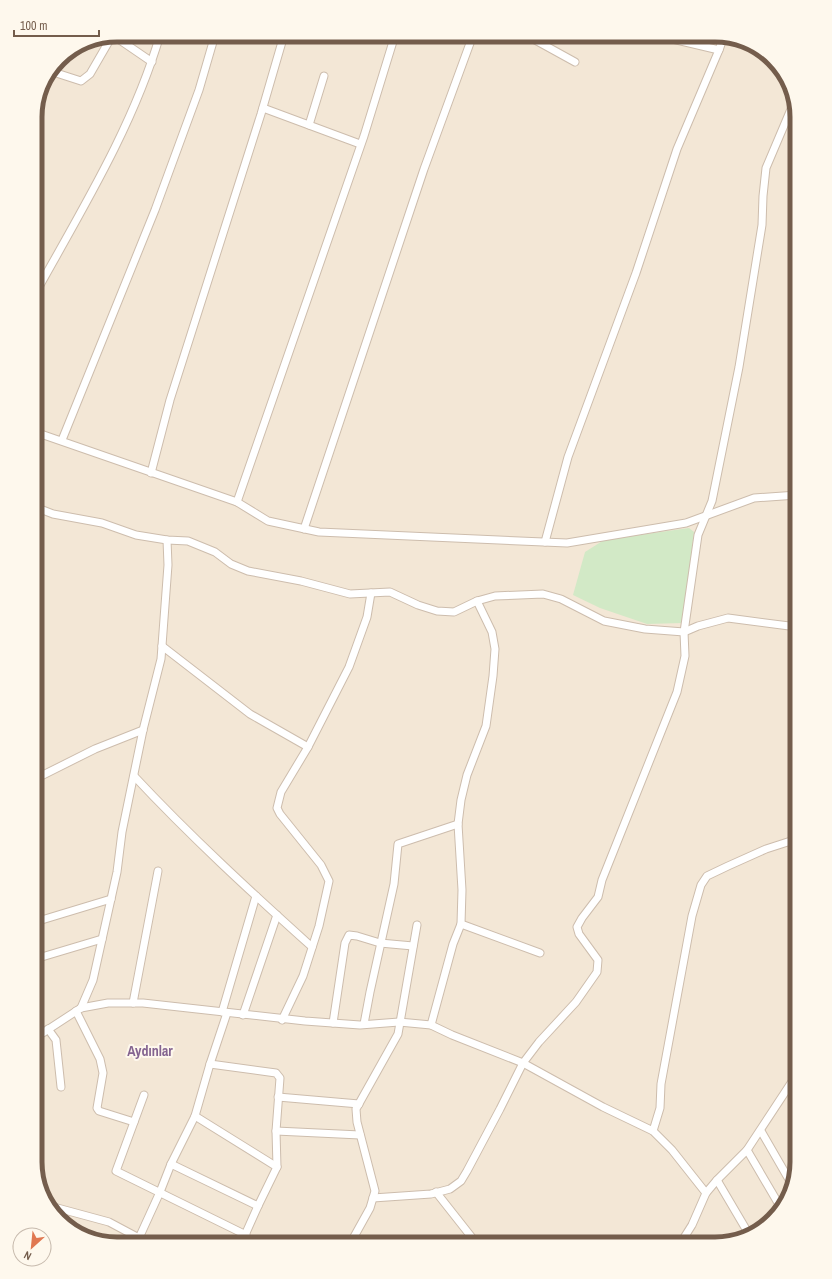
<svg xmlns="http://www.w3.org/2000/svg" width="832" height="1279" font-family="'Archivo Narrow',sans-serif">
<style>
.residential{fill:#f3e7d6}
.green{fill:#d2e9c6}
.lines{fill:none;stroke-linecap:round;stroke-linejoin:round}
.minor-casing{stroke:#cdbdad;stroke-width:9}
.minor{stroke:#fff;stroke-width:7}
.labels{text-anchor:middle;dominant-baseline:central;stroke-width:4;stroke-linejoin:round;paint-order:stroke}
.district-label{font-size:14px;font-weight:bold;fill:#846490;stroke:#fef8ed}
.rim{fill:none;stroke:#745d4c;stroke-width:5}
</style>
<rect width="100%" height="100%" fill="#fcf5e7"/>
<path class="residential" d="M117,35H721L761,49L788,80L797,117V1162L786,1203L752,1235L715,1244H112L72,1230L44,1199L35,1162V112L43,81L59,59L86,41Z"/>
<path class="green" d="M689,528L694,532L683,623L647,624L600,608L573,595L585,552L604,540Z"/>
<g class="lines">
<defs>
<g id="minor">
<path d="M526,35L575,62"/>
<path d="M663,35L664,37L719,50"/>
<path d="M114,36L152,62"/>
<path d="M50,71L81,81L90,74L112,36"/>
<path d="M263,108L360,144"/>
<path d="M309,125L324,76"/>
<path d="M35,294C81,211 133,127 160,35"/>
<path d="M35,432L237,502L268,521L319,532L567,543L686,523L754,498L797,495"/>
<path d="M62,440L155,210L199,90L215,35"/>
<path d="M151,473L170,400L261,114L284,35"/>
<path d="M237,502L364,136L395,35"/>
<path d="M35,507L53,514L102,523L136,535L167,540L188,541L215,552L231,564L248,571L301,581L350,594L390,592L418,605L437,611L454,612L477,601L495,596L543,594L561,599L604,621L645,629L684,632L698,626L728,618L797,627"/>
<path d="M304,529L424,169L473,35"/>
<path d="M545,542L568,457L636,273L677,149L719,50L724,36"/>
<path d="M162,646L250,714L308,747"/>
<path d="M134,776C190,836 251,892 312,947"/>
<path d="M35,779L95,749L143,730"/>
<path d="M35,922L111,899"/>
<path d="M461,924L540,953"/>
<path d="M35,959L102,939"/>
<path d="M133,1003L158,871"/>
<path d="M81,1008L93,980L117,872L122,832L143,730L161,659L168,565L167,540"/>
<path d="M76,1011L100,1059L103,1073L97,1108L99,1111L134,1122"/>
<path d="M222,1012L256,896"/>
<path d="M243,1015L277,915"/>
<path d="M282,1020L303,976L319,926L329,881L321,865L280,814L277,808L281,792L308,747L349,667L367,617L371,593"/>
<path d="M333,1023L345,943L349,935L357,936L380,943L413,946"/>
<path d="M364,1024L370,992L394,884L398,844L458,824"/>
<path d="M431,1025L453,944L461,924L462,890L458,824L461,800L467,775L486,726L493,676L495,649L492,632L477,601"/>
<path d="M48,1029L56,1040L61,1087"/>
<path d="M35,1038L81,1008L108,1003H143L305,1021L360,1025L399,1022L431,1025L452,1035L523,1063L603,1107L653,1131L672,1150L706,1193"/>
<path d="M210,1064L276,1073L280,1078L276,1131L277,1167"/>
<path d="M144,1095L116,1171L246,1235"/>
<path d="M278,1097L359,1104"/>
<path d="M195,1116L277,1167L258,1206L241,1244"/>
<path d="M276,1131L360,1135"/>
<path d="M653,1131L660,1108L661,1084L692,916L701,885L707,876L728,866L766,849L797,839"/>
<path d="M761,1131L791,1183"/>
<path d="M747,1150L781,1208"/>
<path d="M171,1164L258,1206"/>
<path d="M717,1180L750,1236"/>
<path d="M436,1192L477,1244"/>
<path d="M373,1198L431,1194L450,1189L461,1181L467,1171L500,1109L523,1063L539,1042L576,1002L597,972L598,960L579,934L577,927L582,918L598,897L602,880L677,692L685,656L684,632L698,535L712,501L739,367L762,225L763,196L766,168L794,102"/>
<path d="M50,1206L109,1222L139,1238"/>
<path d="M148,1244L139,1238L160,1192L171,1164L195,1116L210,1064L227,1013"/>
<path d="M350,1244L370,1208L375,1191L357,1122L356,1109L398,1034L417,925"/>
<path d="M680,1244L692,1225L706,1193L717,1180L747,1150L797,1074"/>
</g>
</defs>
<use href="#minor" class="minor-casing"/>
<use href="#minor" class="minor"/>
</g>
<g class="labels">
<g class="district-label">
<text x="150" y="1051">Aydınlar</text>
</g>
</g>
<path d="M0 0H832V1279H0ZM117 42H715A75 75 0 0 1 790 117V1162A75 75 0 0 1 715 1237H117A75 75 0 0 1 42 1162V117A75 75 0 0 1 117 42Z" fill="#fef8ed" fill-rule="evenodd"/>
<path class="rim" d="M117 42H715A75 75 0 0 1 790 117V1162A75 75 0 0 1 715 1237H117A75 75 0 0 1 42 1162V117A75 75 0 0 1 117 42Z"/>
<g transform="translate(32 1247) rotate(207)"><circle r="19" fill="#fef8ed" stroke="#c7baad"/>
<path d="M0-3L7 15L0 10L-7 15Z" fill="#e07851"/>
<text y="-6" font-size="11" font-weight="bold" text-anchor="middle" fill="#745d4c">N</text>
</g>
<path d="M14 30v6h85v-6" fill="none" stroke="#745d4c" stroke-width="2"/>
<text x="20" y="30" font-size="12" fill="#745d4c" stroke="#fef8ed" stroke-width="3" paint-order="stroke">100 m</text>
</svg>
